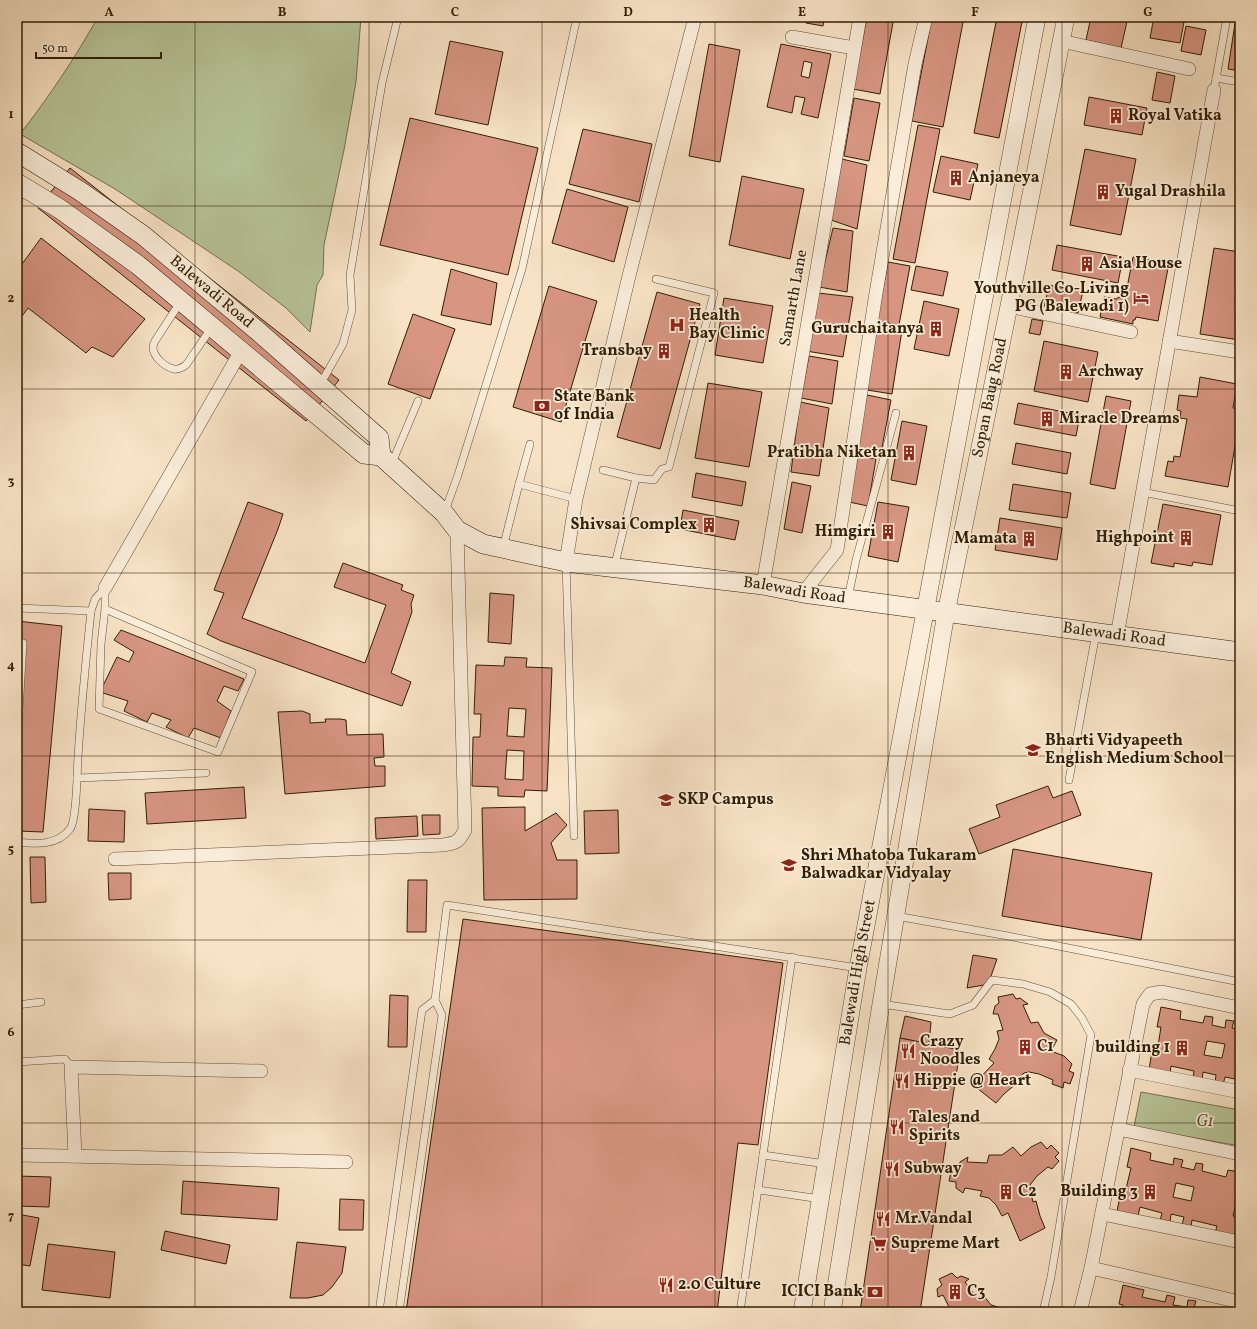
<svg xmlns="http://www.w3.org/2000/svg" width="1257" height="1329" font-family="Vollkorn,serif">
<style>
.green{fill:#b7c599;stroke:#74724e}
.building{fill:#d79582;stroke:#311e04;fill-rule:evenodd}
.lines{fill:none;stroke-linecap:round;stroke-linejoin:round}
.service-casing{stroke:#634f34;stroke-width:8}
.minor-casing{stroke:#634f34;stroke-width:14}
.tertiary-casing{stroke:#634f34;stroke-width:18}
.secondary-casing{stroke:#311e04;stroke-width:20}
.service{stroke:#faedda;stroke-width:7}
.minor{stroke:#faedda;stroke-width:13}
.tertiary{stroke:#faedda;stroke-width:17}
.secondary{stroke:#faedda;stroke-width:19}
.grid{fill:none;stroke:#311e04;stroke-width:1;stroke-opacity:0.55}
.labels{text-anchor:middle;dominant-baseline:central;stroke-width:3.5;stroke-linejoin:round;paint-order:stroke}
.poi-label{font-size:16px;font-weight:bold;fill:#311e04;stroke:#faedda;text-anchor:start}
.street-label{font-size:16px;fill:#311e04;stroke:#faedda}
.park-label{font-size:16px;font-style:italic;fill:#595031;stroke:#faedda}
.neatline{fill:none;stroke:#311e04;stroke-width:1.5}
.grid-label{font-size:13px;text-anchor:middle;font-weight:bold;fill:#311e04}
</style>
<rect width="100%" height="100%" fill="#f8e3c6"/>
<filter id="stains"><feTurbulence type="fractalNoise" baseFrequency=".005" numOctaves="4"/><feColorMatrix values="0 0 0 0 .2 0 0 0 0 .09 0 0 0 0 .02 0 0 0 .5 -.17"/></filter>
<radialGradient id="worn" r=".72"><stop offset=".6" stop-color="#630" stop-opacity="0"/><stop offset="1" stop-color="#630" stop-opacity=".3"/></radialGradient>
<g class="green">
<path d="M98,17H361L356,82L344,150L324,245L323,275L317,285L310,332L286,308L238,271L115,189L20,134C49,97 75,58 98,17Z"/>
<path d="M1141,1092L1240,1110V1146L1134,1127Z"/>
</g>
<g class="building">
<path d="M806,17H831V20L824,19L823,26L806,23Z"/>
<path d="M867,17H894L880,94L853,89Z"/>
<path d="M932,17H964L943,127L912,121Z"/>
<path d="M997,17H1023L999,138L974,133Z"/>
<path d="M1091,17H1128L1121,48L1086,40Z"/>
<path d="M1154,17L1184,22L1180,43L1150,38Z"/>
<path d="M1236,17H1240V71L1228,69Z"/>
<path d="M1186,26L1206,30L1201,55L1181,51Z"/>
<path d="M450,41L503,52L488,125L435,114Z"/>
<path d="M709,44L740,50L720,162L689,156Z"/>
<path d="M781,44L831,54L818,118L801,114L805,98L795,96L792,113L767,107ZM804,61L812,63L809,78L801,76Z"/>
<path d="M1157,72L1175,76L1170,103L1152,100Z"/>
<path d="M1089,97L1147,108L1142,135L1084,125Z"/>
<path d="M854,98L880,103L869,161L844,156Z"/>
<path d="M410,118L538,148L508,275L380,245Z"/>
<path d="M918,125L940,129L915,263L893,259Z"/>
<path d="M583,129L652,144L639,202L569,184Z"/>
<path d="M1085,149L1136,159L1121,235L1070,225Z"/>
<path d="M941,156L978,164L970,200L933,192Z"/>
<path d="M842,159L867,165L857,229L831,220Z"/>
<path d="M70,168L339,380L306,421L38,208Z"/>
<path d="M742,176L804,189L790,259L729,245Z"/>
<path d="M567,189L628,207L614,262L552,243Z"/>
<path d="M833,228L853,231L847,292L819,287Z"/>
<path d="M41,238L145,319L113,357L92,347L86,353L28,308L19,320L17,319V271Z"/>
<path d="M1057,245L1123,257L1118,283L1052,270Z"/>
<path d="M1214,248L1240,252V340L1200,334Z"/>
<path d="M1133,257L1169,263L1158,321L1136,317L1135,320H1133V324L1100,317L1104,297L1116,299L1119,297L1125,298Z"/>
<path d="M888,262L910,266L899,325L877,321Z"/>
<path d="M916,266L948,272L943,296L911,290Z"/>
<path d="M451,269L497,283L491,325L441,315Z"/>
<path d="M1049,285L1083,291L1078,313L1044,307Z"/>
<path d="M549,286L597,301L561,422L513,407Z"/>
<path d="M657,292L700,304L660,449L617,437Z"/>
<path d="M818,293L853,297L843,357L806,351Z"/>
<path d="M724,298L773,306L763,363L715,355Z"/>
<path d="M924,301L959,309L949,356L914,349Z"/>
<path d="M413,314L455,329L430,399L388,384Z"/>
<path d="M1032,319L1043,321L1040,335L1029,333Z"/>
<path d="M877,326L902,330L892,394L867,390Z"/>
<path d="M1044,341L1098,352L1088,402L1034,391Z"/>
<path d="M809,356L838,361L832,404L801,398Z"/>
<path d="M1200,377L1237,384L1233,408L1240,409V417L1228,487L1165,476L1168,461L1173,462L1174,456L1180,457L1187,419L1180,418L1181,411L1177,410L1179,395L1197,397Z"/>
<path d="M708,383L762,392L749,467L695,458Z"/>
<path d="M867,395L891,400L880,458L855,453Z"/>
<path d="M1106,396L1131,401L1115,489L1090,484Z"/>
<path d="M800,402L829,408L819,476L791,472Z"/>
<path d="M1018,403L1080,415L1076,436L1014,424Z"/>
<path d="M902,421L927,426L916,485L891,480Z"/>
<path d="M1016,443L1071,453L1067,474L1012,464Z"/>
<path d="M858,456L876,459L868,506L849,502Z"/>
<path d="M696,473L746,482L742,506L692,497Z"/>
<path d="M792,482L811,486L802,533L784,529Z"/>
<path d="M1013,484L1071,493L1067,518L1009,510Z"/>
<path d="M248,502L283,514L278,529L242,618L365,663L386,605L334,587L343,563L403,585L401,590L414,595L411,604L412,612L391,673L411,682L402,706L221,641L207,634L224,593L214,590Z"/>
<path d="M878,502L909,507L898,562L868,556Z"/>
<path d="M1163,504L1221,515L1212,565L1193,562L1192,566L1174,563V567L1151,563Z"/>
<path d="M683,510L739,521L735,540L680,529Z"/>
<path d="M1000,518L1062,528L1057,560L995,550Z"/>
<path d="M490,593L514,595L511,644L488,642Z"/>
<path d="M17,621L62,626L43,832L17,831Z"/>
<path d="M121,630L244,679L238,691L224,686L217,701L231,711L221,738L194,728L188,738L166,727L171,720L152,713L147,722L124,711L128,701L100,692L117,657L129,662L134,652L114,640Z"/>
<path d="M505,657L527,658L526,667L552,668L547,791L525,790L524,797L498,796V787L472,786L473,737H480L481,714H474L476,665L504,666ZM509,708L526,709L524,737L507,736ZM507,750L524,751L523,780L505,779Z"/>
<path d="M302,711L310,714V723L326,722L325,719H340L346,720L347,735L383,734L384,757L374,758L375,766H385V786L285,794L278,712Z"/>
<path d="M1048,786L1053,798L1072,791L1081,815L979,854L969,829L1000,817L996,805Z"/>
<path d="M244,787L246,818L147,824L145,793Z"/>
<path d="M525,807V831L556,813L567,825L551,843L557,860H577V899L484,900L482,808Z"/>
<path d="M89,809L125,811L124,842L88,841Z"/>
<path d="M618,810L619,853L585,854L584,811Z"/>
<path d="M422,815H440V834L423,835Z"/>
<path d="M417,816L418,836L376,839L375,818Z"/>
<path d="M1013,849L1152,873L1141,940L1002,916Z"/>
<path d="M30,857H45L46,902L31,903Z"/>
<path d="M108,873H131V899L109,900Z"/>
<path d="M408,880H427L426,932H407Z"/>
<path d="M463,919L783,963L758,1145L738,1143L717,1312H406Z"/>
<path d="M973,955L997,959L990,979L984,985L967,988Z"/>
<path d="M1013,994L1016,999L1020,998L1028,1004L1023,1005L1031,1023L1038,1022L1044,1033L1057,1040L1051,1051L1064,1056L1072,1064L1069,1071L1074,1073L1070,1084L1064,1082L1063,1088L1052,1084L1053,1080L1039,1074L1029,1072L1024,1073L1015,1081L1017,1083L1004,1094L996,1103L973,1085L994,1063L989,1059L995,1049L999,1039L997,1031L1003,1030L998,1014H993L995,1006L999,1003L998,997Z"/>
<path d="M390,995L408,996L407,1047H388Z"/>
<path d="M1161,1007L1181,1011L1180,1019L1203,1023L1205,1016L1213,1017L1212,1025L1225,1028L1226,1020L1234,1021L1232,1028L1240,1030V1080L1225,1077L1223,1085L1215,1083L1216,1075L1203,1072L1202,1081L1193,1079L1194,1071L1171,1066L1170,1074L1149,1070L1152,1051L1157,1052L1161,1027H1157ZM1207,1041L1225,1044L1222,1058L1204,1055Z"/>
<path d="M905,1016L931,1022L929,1044L900,1038Z"/>
<path d="M900,1038L960,1050L920,1312H860Z"/>
<path d="M1041,1142L1047,1149L1051,1145L1059,1153L1055,1157L1059,1161L1052,1169L1048,1167L1037,1176L1030,1185V1189L1033,1202L1036,1201L1040,1216L1045,1228L1020,1241L1008,1213L1002,1216L996,1205L989,1198L980,1196L982,1191L965,1188L963,1193L956,1188V1182L949,1181L952,1167L959,1166L960,1162L968,1157L967,1162L987,1163L989,1155H1002L1013,1147L1021,1156L1031,1147Z"/>
<path d="M1131,1148L1151,1153L1150,1160L1173,1165L1174,1158L1183,1160L1181,1167L1194,1170L1196,1163L1203,1164L1202,1171L1226,1177L1228,1170L1240,1172V1191H1239L1233,1216L1239,1217L1234,1237L1215,1233L1217,1226L1192,1220L1191,1227L1182,1225L1184,1217L1171,1214L1170,1223L1160,1221L1162,1213L1140,1207L1138,1216L1117,1211L1121,1192L1125,1193L1131,1168L1127,1167ZM1176,1183L1194,1187L1191,1201L1173,1197Z"/>
<path d="M17,1176L51,1177L49,1207L17,1206Z"/>
<path d="M183,1181L279,1188L277,1220L181,1214Z"/>
<path d="M340,1199L364,1200L363,1230H339Z"/>
<path d="M17,1214L39,1218L30,1266L17,1264Z"/>
<path d="M165,1231L230,1245L226,1264L161,1250Z"/>
<path d="M297,1242L346,1247L342,1273L332,1287L323,1295L308,1298H290Z"/>
<path d="M48,1244L115,1252L110,1298L42,1290Z"/>
<path d="M952,1273L957,1278L961,1276L969,1279L965,1282L977,1298L983,1295L991,1305L1005,1309L1004,1312H946L951,1311L943,1295L938,1297L937,1289L942,1285L939,1279Z"/>
<path d="M1123,1285L1144,1290L1142,1297L1165,1302L1167,1295L1175,1297L1173,1305L1187,1307L1188,1300L1196,1301L1194,1308L1211,1312H1122L1123,1305L1119,1304Z"/>
<path d="M1221,1307L1240,1311V1312H1220Z"/>
</g>
<g class="lines">
<defs>
<g id="service">
<path d="M1216,78L1240,82"/>
<path d="M1214,90L1227,17"/>
<path d="M181,301L155,341C154,343 153,345 153,347C153,357 165,367 174,369C179,370 183,367 186,365L212,327"/>
<path d="M320,385L343,344L352,310L350,275L382,83L398,17"/>
<path d="M392,463L418,401"/>
<path d="M603,470L636,478"/>
<path d="M519,484L530,444"/>
<path d="M1142,492L1235,510"/>
<path d="M445,511L458,475L522,269L577,17"/>
<path d="M503,548L519,484L576,499"/>
<path d="M566,562L574,836"/>
<path d="M614,568L636,478L654,480L662,469L669,467L714,293L656,279"/>
<path d="M105,588V609L101,644L99,709L218,752L252,672L105,609"/>
<path d="M848,598L856,560L896,413"/>
<path d="M17,608L91,611"/>
<path d="M17,643H23L17,743"/>
<path d="M77,778L206,773"/>
<path d="M1069,780L1096,633"/>
<path d="M17,842C36,844 57,846 70,829C77,820 77,770 78,757C81,708 86,659 91,611L95,599L105,588"/>
<path d="M896,916L1008,936L1240,982"/>
<path d="M435,1000L447,905L858,968"/>
<path d="M881,1004L950,1014L973,1005L992,980L1023,984L1050,992L1071,1004L1082,1018L1091,1035L1051,1277L1043,1312"/>
<path d="M17,1005L41,1002"/>
<path d="M17,1062L65,1059L71,1067"/>
<path d="M763,1155L826,1164"/>
<path d="M758,1190L821,1199"/>
<path d="M379,1312L422,1010L435,1000L442,1015L399,1312"/>
<path d="M740,1312L792,957"/>
</g>
<g id="minor">
<path d="M792,37L854,48"/>
<path d="M1061,41L1189,69"/>
<path d="M1009,306L1131,332"/>
<path d="M1169,341L1240,352"/>
<path d="M566,562L576,499L629,276L695,17"/>
<path d="M763,585L860,17"/>
<path d="M105,588L241,351"/>
<path d="M803,593L837,550L875,299L915,64L926,17"/>
<path d="M1117,636L1214,90"/>
<path d="M115,859L443,845C456,843 459,842 465,830L457,530"/>
<path d="M1129,1070L1240,1092"/>
<path d="M1118,1129L1240,1154"/>
<path d="M17,1155L346,1162"/>
<path d="M75,1156L71,1067L261,1071"/>
<path d="M1102,1214L1240,1242"/>
<path d="M1091,1268L1240,1302"/>
<path d="M1080,1312L1091,1268L1143,1004L1150,994L1162,992L1240,1008"/>
</g>
<g id="tertiary">
<path id="s1" d="M802,1312L858,968L1037,17"/>
<path id="s2" d="M832,1312L881,1004L946,613L1009,306L1066,17"/>
</g>
<g id="secondary">
<path id="s3" d="M17,152L80,191L144,236L259,332L379,438L381,456"/>
<path id="s4" d="M17,183L60,209L138,265L364,454L381,456L444,513L457,530L483,544L566,562L763,585L803,593L1240,652"/>
</g>
</defs>
<use href="#service" class="service-casing"/>
<use href="#minor" class="minor-casing"/>
<use href="#tertiary" class="tertiary-casing"/>
<use href="#secondary" class="secondary-casing"/>
<use href="#service" class="service"/>
<use href="#minor" class="minor"/>
<use href="#tertiary" class="tertiary"/>
<use href="#secondary" class="secondary"/>
</g>
<path class="grid" d="M195,17V1312M369,17V1312M542,17V1312M715,17V1312M888,17V1312M1062,17V1312M17,206H1240M17,389H1240M17,573H1240M17,756H1240M17,940H1240M17,1123H1240"/>
<defs>
<symbol id="building-bare" viewBox="-9 -9 18 18"><path d="M-4-6H4V6H1V3H-1V6H-4ZM-2.5-4.3h1.7v1.8h-1.7ZM.8-4.3h1.7v1.8H.8ZM-2.5-1h1.7V.8h-1.7ZM.8-1h1.7V.8H.8Z" fill="#8f2418" stroke="#faedda" stroke-width="2.5" paint-order="stroke"/></symbol>
<symbol id="hotel-bare" viewBox="-9 -9 18 18"><path d="M-6-4.5h1.5V1H6V5H4.5V3h-9V5H-6ZM-4 0a1.8 1.8 0 1 1 3.6 0ZM.5 0V-2.5h3Q6-2.5 6 0Z" fill="#8f2418" stroke="#faedda" stroke-width="2.5" paint-order="stroke"/></symbol>
<symbol id="hospital-bare" viewBox="-9 -9 18 18"><path d="M-5-5h3v3.5h4V-5h3V5h-3V1.5h-4V5h-3Z" fill="#8f2418" stroke="#faedda" stroke-width="2.5" paint-order="stroke"/></symbol>
<symbol id="bank-bare" viewBox="-9 -9 18 18"><path d="M-6-4H6V4H-6ZM0-2.3a2.3 2.3 0 1 0 0 4.6a2.3 2.3 0 1 0 0-4.6Z" fill="#8f2418" stroke="#faedda" stroke-width="2.5" paint-order="stroke"/></symbol>
<symbol id="school-bare" viewBox="-9 -9 18 18"><path d="M0-5L7-2L0 1L-7-2ZM-4 1L0 2.5L4 1V4Q0 6-4 4Z" fill="#8f2418" stroke="#faedda" stroke-width="2.5" paint-order="stroke"/></symbol>
<symbol id="university-bare" viewBox="-9 -9 18 18"><path d="M0-5L7-2L0 1L-7-2ZM-4 1L0 2.5L4 1V4Q0 6-4 4Z" fill="#8f2418" stroke="#faedda" stroke-width="2.5" paint-order="stroke"/></symbol>
<symbol id="restaurant-bare" viewBox="-9 -9 18 18"><path d="M-5-6h1v4h1v-4h1v4h1v-4h1v5L-1.5 .5V6h-2V.5L-5-1ZM5-6V6H3V1.5H1.5Q1.5-4 5-6Z" fill="#8f2418" stroke="#faedda" stroke-width="2.5" paint-order="stroke"/></symbol>
<symbol id="supermarket-bare" viewBox="-9 -9 18 18"><path d="M-6-5.5h2.5l.6 2H6L4.5 2H-2.5L-4.4-4H-6ZM-1.5 3.2a1.3 1.3 0 1 0 .1 0ZM3 3.2a1.3 1.3 0 1 0 .1 0Z" fill="#8f2418" stroke="#faedda" stroke-width="2.5" paint-order="stroke"/></symbol>
</defs>
<g fill-rule="evenodd">
<use href="#building-bare" x="1105" y="105" width="22" height="22"/>
<use href="#building-bare" x="945" y="167" width="22" height="22"/>
<use href="#building-bare" x="1092" y="181" width="22" height="22"/>
<use href="#building-bare" x="1076" y="253" width="22" height="22"/>
<use href="#hotel-bare" x="1130" y="287" width="22" height="22"/>
<use href="#hospital-bare" x="666" y="314" width="22" height="22"/>
<use href="#building-bare" x="925" y="318" width="22" height="22"/>
<use href="#building-bare" x="653" y="340" width="22" height="22"/>
<use href="#building-bare" x="1055" y="361" width="22" height="22"/>
<use href="#bank-bare" x="531" y="395" width="22" height="22"/>
<use href="#building-bare" x="1036" y="408" width="22" height="22"/>
<use href="#building-bare" x="898" y="442" width="22" height="22"/>
<use href="#building-bare" x="698" y="514" width="22" height="22"/>
<use href="#building-bare" x="877" y="521" width="22" height="22"/>
<use href="#building-bare" x="1175" y="527" width="22" height="22"/>
<use href="#building-bare" x="1018" y="528" width="22" height="22"/>
<use href="#school-bare" x="1022" y="739" width="22" height="22"/>
<use href="#university-bare" x="655" y="789" width="22" height="22"/>
<use href="#school-bare" x="778" y="854" width="22" height="22"/>
<use href="#building-bare" x="1014" y="1036" width="22" height="22"/>
<use href="#building-bare" x="1171" y="1037" width="22" height="22"/>
<use href="#restaurant-bare" x="897" y="1040" width="22" height="22"/>
<use href="#restaurant-bare" x="891" y="1070" width="22" height="22"/>
<use href="#restaurant-bare" x="886" y="1116" width="22" height="22"/>
<use href="#restaurant-bare" x="881" y="1158" width="22" height="22"/>
<use href="#building-bare" x="995" y="1181" width="22" height="22"/>
<use href="#building-bare" x="1139" y="1181" width="22" height="22"/>
<use href="#restaurant-bare" x="872" y="1208" width="22" height="22"/>
<use href="#supermarket-bare" x="868" y="1233" width="22" height="22"/>
<use href="#restaurant-bare" x="655" y="1274" width="22" height="22"/>
<use href="#bank-bare" x="864" y="1281" width="22" height="22"/>
<use href="#building-bare" x="944" y="1281" width="22" height="22"/>
</g>
<g class="labels">
<g class="poi-label">
<text x="1128" y="116">Royal Vatika</text>
<text x="968" y="178">Anjaneya</text>
<text x="1115" y="192">Yugal Drashila</text>
<text x="1099" y="264">Asia House</text>
<text x="1129" y="289" text-anchor="end">Youthville Co-Living<tspan x="1129" dy="18">PG (Balewadi 1)</tspan></text>
<text x="689" y="316">Health<tspan x="689" dy="18">Bay Clinic</tspan></text>
<text x="924" y="329" text-anchor="end">Guruchaitanya</text>
<text x="652" y="351" text-anchor="end">Transbay</text>
<text x="1078" y="372">Archway</text>
<text x="554" y="397">State Bank<tspan x="554" dy="18">of India</tspan></text>
<text x="1059" y="419">Miracle Dreams</text>
<text x="897" y="453" text-anchor="end">Pratibha Niketan</text>
<text x="697" y="525" text-anchor="end">Shivsai Complex</text>
<text x="876" y="532" text-anchor="end">Himgiri</text>
<text x="1174" y="538" text-anchor="end">Highpoint</text>
<text x="1017" y="539" text-anchor="end">Mamata</text>
<text x="1045" y="741">Bharti Vidyapeeth<tspan x="1045" dy="18">English Medium School</tspan></text>
<text x="678" y="800">SKP Campus</text>
<text x="801" y="856">Shri Mhatoba Tukaram<tspan x="801" dy="18">Balwadkar Vidyalay</tspan></text>
<text x="920" y="1042">Crazy<tspan x="920" dy="18">Noodles</tspan></text>
<text x="1037" y="1047">C1</text>
<text x="1170" y="1048" text-anchor="end">building 1</text>
<text x="914" y="1081">Hippie @ Heart</text>
<text x="909" y="1118">Tales and<tspan x="909" dy="18">Spirits</tspan></text>
<text x="904" y="1169">Subway</text>
<text x="1018" y="1192">C2</text>
<text x="1138" y="1192" text-anchor="end">Building 3</text>
<text x="895" y="1219">Mr.Vandal</text>
<text x="891" y="1244">Supreme Mart</text>
<text x="678" y="1285">2.0 Culture</text>
<text x="863" y="1292" text-anchor="end">ICICI Bank</text>
<text x="967" y="1292">C3</text>
</g>
<g class="street-label">
<text stroke="none"><textPath href="#s3" startOffset="240">Balewadi Road</textPath></text>
<text transform="translate(794 298) rotate(-80)">Samarth Lane</text>
<text stroke="none"><textPath href="#s2" startOffset="928">Sopan Baug Road</textPath></text>
<text stroke="none"><textPath href="#s4" startOffset="909">Balewadi Road</textPath></text>
<text stroke="none"><textPath href="#s4" startOffset="1232">Balewadi Road</textPath></text>
<text stroke="none"><textPath href="#s1" startOffset="344">Balewadi High Street</textPath></text>
</g>
<g class="park-label">
<text x="1205" y="1122">G1</text>
</g>
</g>
<rect width="1257" height="1329" fill="none" stroke="#f8e3c6" stroke-width="44"/>
<path d="M36 52v6h125v-6" fill="none" stroke="#311e04" stroke-width="2"/>
<text x="42" y="52" font-size="12" fill="#311e04" stroke="#faedda" stroke-width="3" paint-order="stroke">50 m</text>
<rect x="22" y="22" width="1213" height="1285" class="neatline"/>
<g class="grid-label">
<text x="109" y="16">A</text>
<text x="282" y="16">B</text>
<text x="455" y="16">C</text>
<text x="628" y="16">D</text>
<text x="802" y="16">E</text>
<text x="975" y="16">F</text>
<text x="1148" y="16">G</text>
<text x="11" y="118">1</text>
<text x="11" y="302">2</text>
<text x="11" y="485">3</text>
<text x="11" y="669">4</text>
<text x="11" y="853">5</text>
<text x="11" y="1036">6</text>
<text x="11" y="1220">7</text>
</g>
<rect width="100%" height="100%" filter="url(#stains)"/>
<rect width="100%" height="100%" fill="url(#worn)"/>
</svg>
